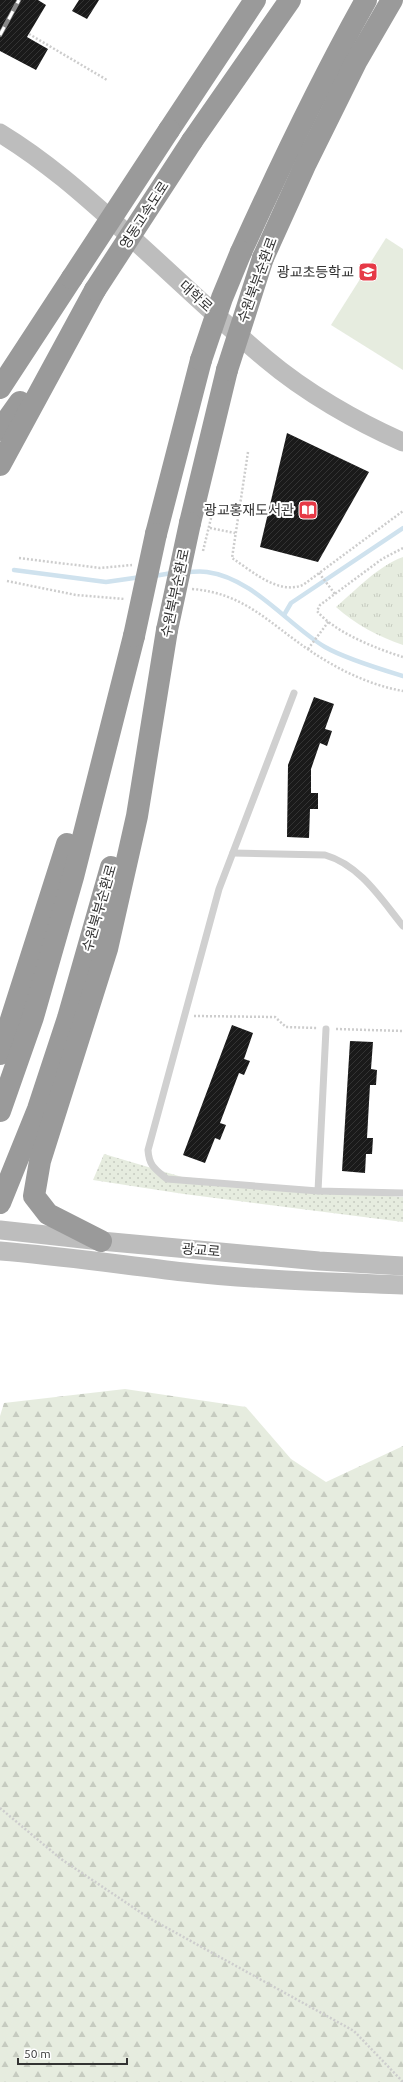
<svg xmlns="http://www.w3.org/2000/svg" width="403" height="2082" font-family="Ubuntu,'Noto Sans KR',sans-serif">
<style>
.grass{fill:url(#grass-dots)}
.forest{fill:url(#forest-firs)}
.park{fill:url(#park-tufts)}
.garden{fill:#e6ecdf}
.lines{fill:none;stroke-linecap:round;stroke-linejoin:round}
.stream{stroke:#cfe2ee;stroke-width:4.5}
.building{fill:url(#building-hatch)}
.path{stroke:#cdcdcd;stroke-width:2.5;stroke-dasharray:2 2;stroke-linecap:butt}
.lane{stroke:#d0d0d0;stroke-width:7}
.secondary{stroke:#bdbdbd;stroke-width:19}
.highway{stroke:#9a9a9a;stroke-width:22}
.rail-casing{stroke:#888;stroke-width:4.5}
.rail{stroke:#fff;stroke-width:3;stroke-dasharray:9;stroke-linecap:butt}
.highway-bridge{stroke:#9a9a9a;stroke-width:22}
.labels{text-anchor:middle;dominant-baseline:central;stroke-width:4;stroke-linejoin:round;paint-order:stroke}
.street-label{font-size:14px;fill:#333;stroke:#fff}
.poi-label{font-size:14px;fill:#333;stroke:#fff;text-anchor:end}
</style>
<defs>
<pattern id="grass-dots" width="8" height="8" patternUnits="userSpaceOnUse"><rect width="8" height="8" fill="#e6ecdf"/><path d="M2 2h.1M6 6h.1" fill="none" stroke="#c6cbc0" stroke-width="1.8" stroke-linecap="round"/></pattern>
<pattern id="forest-firs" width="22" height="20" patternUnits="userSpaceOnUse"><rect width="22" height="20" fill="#e6ecdf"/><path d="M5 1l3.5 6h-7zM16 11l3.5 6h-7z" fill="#c6cbc0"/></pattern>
<pattern id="park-tufts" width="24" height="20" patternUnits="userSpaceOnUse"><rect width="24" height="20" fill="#e6ecdf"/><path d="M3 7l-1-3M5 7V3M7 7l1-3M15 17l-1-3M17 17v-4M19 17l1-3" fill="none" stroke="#c6cbc0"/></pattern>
<pattern id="building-hatch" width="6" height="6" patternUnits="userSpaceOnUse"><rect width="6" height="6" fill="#1a1a1a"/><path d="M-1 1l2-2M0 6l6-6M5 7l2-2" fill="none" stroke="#333"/></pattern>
</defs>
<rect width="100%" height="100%" fill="#fff"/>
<path class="grass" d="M104,1154L182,1177L403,1197V1222L184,1194L93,1180Z"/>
<path class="forest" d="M125,1389L246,1407L291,1459L326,1482L403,1446V2082H0V1416L4,1403Z"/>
<path class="park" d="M403,557V645C379,637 355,624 336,607C356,590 378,566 403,557Z"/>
<path class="garden" d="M386,238L403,249V370L331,325Z"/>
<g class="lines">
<g class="stream">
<path d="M14,570L106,582L141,577"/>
<path d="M186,572C193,572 200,571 207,572C253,578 288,625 325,647C346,659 380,669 403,676"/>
<path d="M154,576L172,573"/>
<path d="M284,615L291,603L403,528"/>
</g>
</g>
<g class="building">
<path d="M0,0H38L46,5L27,37L48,49L36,70L0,51Z"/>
<path d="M79,0H99L87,19L72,11Z"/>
<path d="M287,433L369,472L318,562L260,547Z"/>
<path d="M314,697L334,704L325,729L332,731L327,746L320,743L311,769V793H318V809H310L309,838L287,837L288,765Z"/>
<path d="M232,1025L253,1033L244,1059L250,1061L244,1075L239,1073L220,1123L226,1125L220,1140L215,1138L205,1163L183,1155Z"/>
<path d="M350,1041L373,1042L371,1069L377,1070L376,1085H370L367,1138H373L372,1154H366L365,1173L342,1171Z"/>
</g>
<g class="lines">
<g class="path">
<path d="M29,34L107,80"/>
<path d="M248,452L232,558C252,571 278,595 303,585L403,511"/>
<path d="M210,528L235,533"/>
<path d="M403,548L382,559L320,605L317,611C334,632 377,649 403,657"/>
<path d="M203,551L214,506"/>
<path d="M19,558L100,568L132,565"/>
<path d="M319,573L335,594"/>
<path d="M7,581L76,595L125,599"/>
<path d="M192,589C244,593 269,623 309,650C337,669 369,685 403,691"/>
<path d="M308,649L329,621"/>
<path d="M194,1016L275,1017L286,1027L317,1028"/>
<path d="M336,1029L403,1031"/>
<path d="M0,1808L61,1859L149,1918L354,2031L403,2082"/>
</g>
<g class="lane">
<path d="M294,693L219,889L148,1150C149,1166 155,1169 167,1179L318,1191L403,1193"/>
<path d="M233,853L325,855C360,865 381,899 403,926"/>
<path d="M318,1191L326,1029"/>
</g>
<g class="secondary">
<path d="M0,133C46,161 83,194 123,230C171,273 217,318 266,359C305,392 357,422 403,442"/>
<path d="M0,1230L101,1241L319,1261L403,1266"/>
<path d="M0,1251C62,1256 123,1265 184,1272C257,1280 330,1282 403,1285"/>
</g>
<g class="highway">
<path d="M169,130L255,0"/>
<path d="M192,141L290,0"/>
<path d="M241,252C280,166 320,82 366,0"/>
<path d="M263,258L306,163L356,62L392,0"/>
<path d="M0,388L72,278"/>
<path d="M0,430L20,402"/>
<path d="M0,465L95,290"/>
<path d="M190,523L227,370"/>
<path d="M156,534L201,360"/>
<path d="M0,1054L67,844"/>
<path d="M0,1111L33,1017L73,877L134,636"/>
<path d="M0,1203L38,1109L68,1018L111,867"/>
<path d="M101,1241L48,1214L34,1196L40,1161L107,949L137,816L167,630"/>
</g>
<defs>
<path id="rail" d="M0,35L19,0"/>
</defs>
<use href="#rail" class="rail-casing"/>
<use href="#rail" class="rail"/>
<g class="highway-bridge">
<path d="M72,278L169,130"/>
<path d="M95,290L192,141"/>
<path d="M201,360L222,298L241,252"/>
<path d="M227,370L263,258"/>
<path d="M167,630L190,523"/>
<path d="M134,636L156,534"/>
</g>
</g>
<defs>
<symbol id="school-square" viewBox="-11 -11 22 22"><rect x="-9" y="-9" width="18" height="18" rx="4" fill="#e63946" stroke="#fff"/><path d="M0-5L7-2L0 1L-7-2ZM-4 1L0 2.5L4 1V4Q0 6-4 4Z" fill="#fff"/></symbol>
<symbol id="library-square" viewBox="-11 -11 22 22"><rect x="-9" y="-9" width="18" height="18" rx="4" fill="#e63946" stroke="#fff"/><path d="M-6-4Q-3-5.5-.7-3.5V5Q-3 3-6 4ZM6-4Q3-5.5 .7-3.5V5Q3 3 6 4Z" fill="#fff"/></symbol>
</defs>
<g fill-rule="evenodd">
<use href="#school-square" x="357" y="261" width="22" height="22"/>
<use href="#library-square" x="297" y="499" width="22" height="22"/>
</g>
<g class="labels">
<g class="street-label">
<text transform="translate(144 215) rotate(-57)">영동고속도로</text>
<text transform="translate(257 280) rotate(-70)">수원북부순환로</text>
<text transform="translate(196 296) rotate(42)">대학로</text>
<text transform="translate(175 593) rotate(-78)">수원북부순환로</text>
<text transform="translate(99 908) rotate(-74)">수원북부순환로</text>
<text transform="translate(201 1250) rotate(5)">광교로</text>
</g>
<g class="poi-label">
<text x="354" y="272">광교초등학교</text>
<text x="294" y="510">광교홍재도서관</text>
</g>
</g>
<path d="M18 2058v6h109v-6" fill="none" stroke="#333333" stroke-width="2"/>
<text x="24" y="2058" font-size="12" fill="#333333" stroke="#ffffff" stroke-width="3" paint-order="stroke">50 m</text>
</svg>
